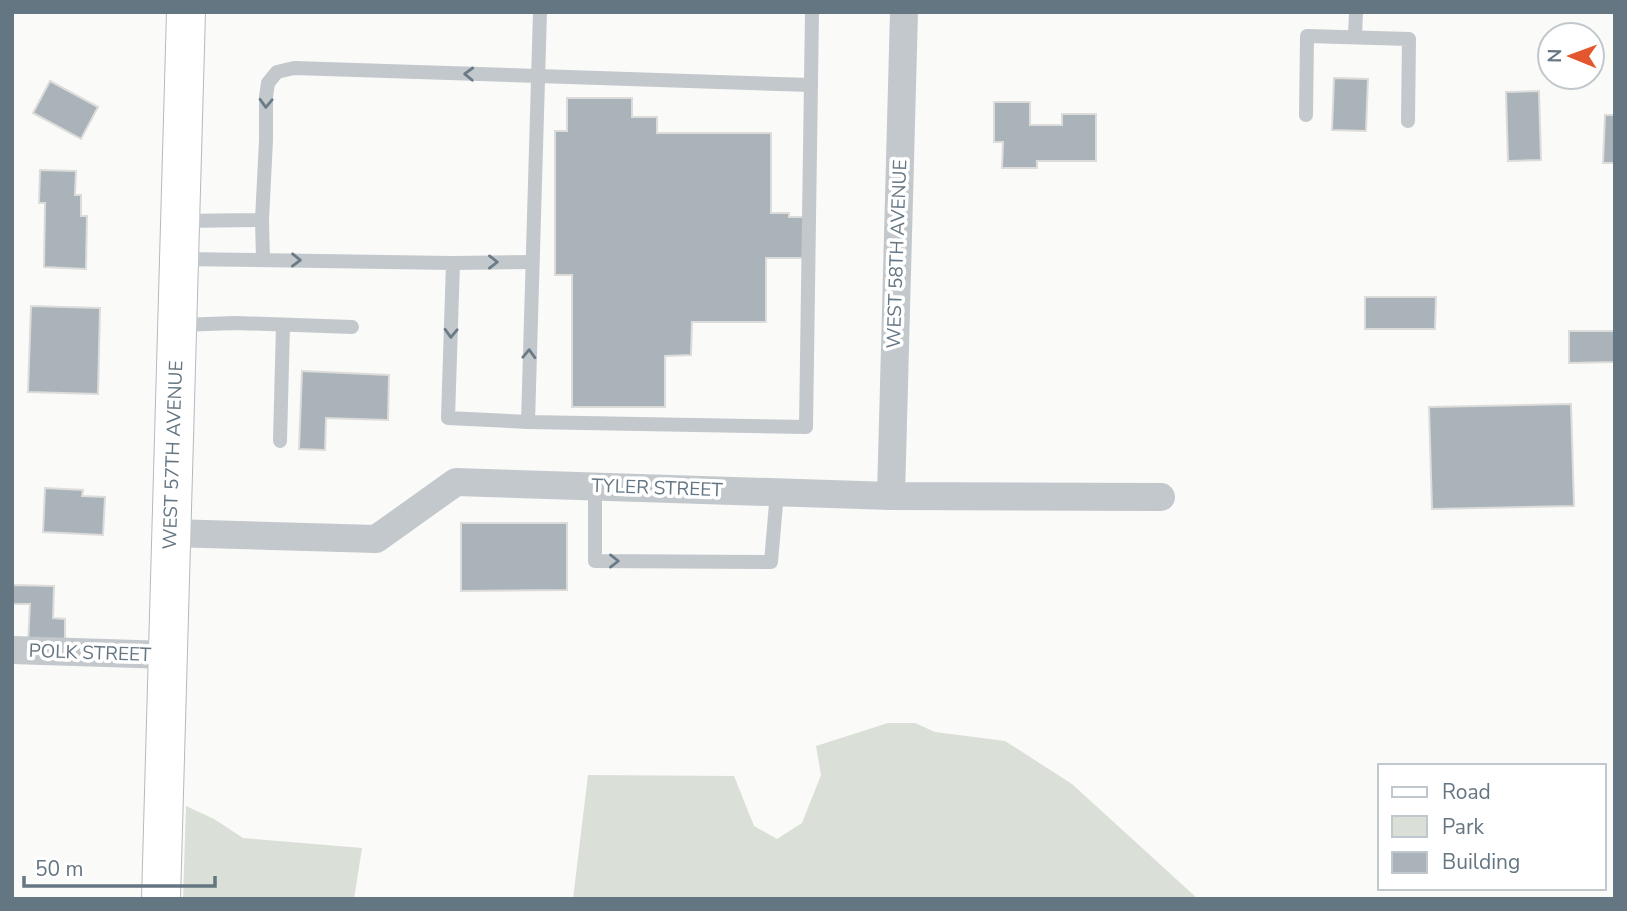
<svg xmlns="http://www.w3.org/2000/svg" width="1627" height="911" font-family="'Nunito Sans',sans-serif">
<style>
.green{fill:#dadfd7}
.building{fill:#aab3b9;stroke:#dcdcda;stroke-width:2}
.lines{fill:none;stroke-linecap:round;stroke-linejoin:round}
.secondary-casing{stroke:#b3babf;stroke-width:40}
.lane{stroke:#c3c8cc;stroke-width:14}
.street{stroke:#c3c8cc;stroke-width:28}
.secondary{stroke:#fff;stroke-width:38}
.oneway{stroke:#6a7a87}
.labels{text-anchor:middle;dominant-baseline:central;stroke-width:7;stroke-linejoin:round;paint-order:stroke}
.street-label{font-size:19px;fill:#657683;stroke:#fff}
</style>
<rect width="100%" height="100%" fill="#fafaf8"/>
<g class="green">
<path d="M888,723H915L935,732L1005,741L1072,784L1198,899H573L588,775L734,776L754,826L777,839L802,823L821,775L816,746Z"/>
<path d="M186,806L214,819L243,838L362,848L354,899H183Z"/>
</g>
<g class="building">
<path d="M1334,78L1368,79L1366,131L1332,130Z"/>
<path d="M50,81L98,107L81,139L33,113Z"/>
<path d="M1539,91L1541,160L1508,161L1506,92Z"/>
<path d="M567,98H632V117H657V133H771V213H789V217H803V258H766V322H692L691,355L665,356V407H572V275H555V131H567Z"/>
<path d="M994,102H1030V125H1062V114H1096V161H1037V168H1002L1003,142H994Z"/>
<path d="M1605,115H1615V163H1603Z"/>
<path d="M40,170L76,171L75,195H81V216H87L86,269L44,267L45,203H39Z"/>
<path d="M1365,297H1436L1435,329H1365Z"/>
<path d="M31,306L100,308L98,394L28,392Z"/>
<path d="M1569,331H1615V362L1569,363Z"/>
<path d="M302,371L389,375L388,420L326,418L325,450L299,449Z"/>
<path d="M1571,404L1574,506L1432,509L1429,407Z"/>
<path d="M45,488L83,490L82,496L105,497L103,535L43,532Z"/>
<path d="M461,523H567V590L461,591Z"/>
<path d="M12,585L54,586L53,618L65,619V646L28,644L30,604H12Z"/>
</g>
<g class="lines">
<defs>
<path id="secondary" d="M161,899L186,12"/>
</defs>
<use href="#secondary" class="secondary-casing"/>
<g class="lane">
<path d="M1355,37L1356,12"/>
<path d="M1306,115L1307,36L1409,39L1408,121"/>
<path d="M262,220L263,260"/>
<path d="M181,221L262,220L266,140V97L268,83L277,72L294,68L811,85"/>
<path d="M180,259L453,263L448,418L528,422L806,427L812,12"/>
<path d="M453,263L532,262"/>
<path d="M178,325L236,323L352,327"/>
<path d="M528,422L540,12"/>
<path d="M280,441L283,325"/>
<path d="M595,486V561L771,562L777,492"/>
</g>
<g class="street">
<path d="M891,496L904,12"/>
<path d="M171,533L376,539L456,482L891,496L1161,497"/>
<path d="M12,650L168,655"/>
</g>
<use href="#secondary" class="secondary"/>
</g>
<defs><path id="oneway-chevron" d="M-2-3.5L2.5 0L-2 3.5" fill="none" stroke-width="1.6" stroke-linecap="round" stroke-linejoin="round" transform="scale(1.75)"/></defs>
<g class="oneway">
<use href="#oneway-chevron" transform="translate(469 74) rotate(-178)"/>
<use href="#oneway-chevron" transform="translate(266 103) rotate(92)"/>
<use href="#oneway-chevron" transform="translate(296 260) rotate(1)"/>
<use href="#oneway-chevron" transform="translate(493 262)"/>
<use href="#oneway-chevron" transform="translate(451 333) rotate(92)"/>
<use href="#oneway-chevron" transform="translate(529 354) rotate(-88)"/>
<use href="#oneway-chevron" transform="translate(614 561)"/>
</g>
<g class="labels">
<g class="street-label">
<text transform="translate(897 254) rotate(-88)">WEST 58TH AVENUE</text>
<text transform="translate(173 455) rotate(-88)">WEST 57TH AVENUE</text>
<text transform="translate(657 488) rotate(2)">TYLER STREET</text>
<text transform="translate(90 653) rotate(2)">POLK STREET</text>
</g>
</g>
<rect width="1627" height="911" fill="none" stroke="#657683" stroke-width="28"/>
<rect x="1378" y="764" width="228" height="126" fill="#ffffff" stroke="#c1c8cd" stroke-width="2"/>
<rect x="1392" y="787" width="35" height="10" fill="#ffffff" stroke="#c1c8cd" stroke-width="2"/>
<text x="1442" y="799" font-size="21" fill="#657683">Road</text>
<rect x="1392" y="816" width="35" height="21" fill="#dadfd7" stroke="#c1c8cd" stroke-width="2"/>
<text x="1442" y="834" font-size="21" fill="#657683">Park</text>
<rect x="1392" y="852" width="35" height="21" fill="#aab3b9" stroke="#c1c8cd" stroke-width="2"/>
<text x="1442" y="869" font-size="21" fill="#657683">Building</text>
<g transform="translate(1571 56) rotate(271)"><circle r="33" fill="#ffffff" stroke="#c1c8cd" stroke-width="2"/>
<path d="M0-5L12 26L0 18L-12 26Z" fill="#e4572e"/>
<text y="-10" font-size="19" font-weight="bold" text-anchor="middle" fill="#657683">N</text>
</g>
<path d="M24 876v10h191v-10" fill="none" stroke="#657683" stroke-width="3.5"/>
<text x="35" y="876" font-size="21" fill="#657683" stroke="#ffffff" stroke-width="5" paint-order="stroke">50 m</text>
</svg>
